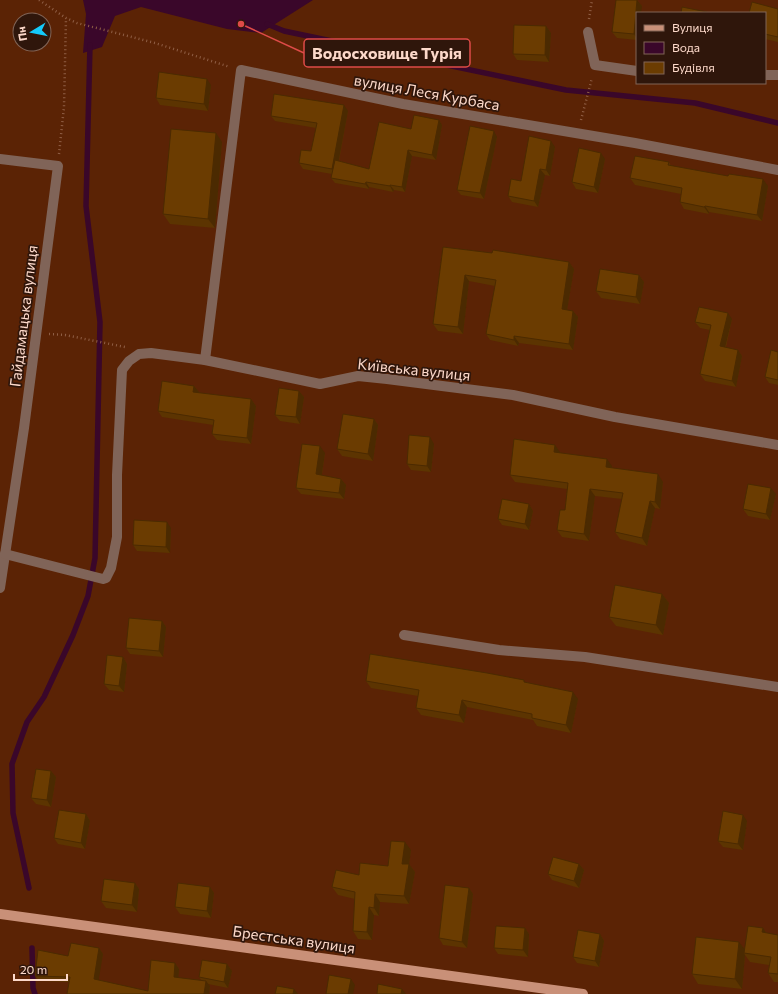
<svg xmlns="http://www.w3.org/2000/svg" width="778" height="994" font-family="Commissioner,sans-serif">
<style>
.water{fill:#3a072a}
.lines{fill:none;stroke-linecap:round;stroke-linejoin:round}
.stream{stroke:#3a072a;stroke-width:5.5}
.path{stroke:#905f46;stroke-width:2.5;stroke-dasharray:1 3;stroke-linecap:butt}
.minor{stroke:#806458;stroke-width:10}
.major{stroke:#c99078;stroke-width:10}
.wall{fill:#5c3401}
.shaded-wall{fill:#4b2a01}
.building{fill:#6b3c01;stroke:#4b2a01}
.labels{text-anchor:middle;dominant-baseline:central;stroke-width:3.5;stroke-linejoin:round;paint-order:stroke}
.street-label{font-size:15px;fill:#fdd9ca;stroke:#2f160b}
.leader{fill:none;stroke:#de4b48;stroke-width:1.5}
.callout-dot{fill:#de4b48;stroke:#2f160b;stroke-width:1.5}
.callout{fill:#2f160b;stroke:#de4b48;stroke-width:1.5}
.callout-label{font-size:16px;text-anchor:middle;font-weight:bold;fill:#fdd9ca}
</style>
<rect width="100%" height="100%" fill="#5b2305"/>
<path class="water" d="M83,0H313L261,33L227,29L141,7L115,16L102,47L83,53L86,14Z"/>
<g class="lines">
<g class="stream">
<path d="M267,24L284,31L566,90L695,103L778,123"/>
<path d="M29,888L13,813L12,764L27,722L44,697L73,635L88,596L95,558L100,322L86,206L90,45"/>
<path d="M32,948L33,988L35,994"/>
</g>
<g class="path">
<path d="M39,0L66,18L77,23L155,43L230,67"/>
<path d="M589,19L592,0"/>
<path d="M581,120L592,78"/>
<path d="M59,154L64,107L66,18"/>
<path d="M49,334L65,335L125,347"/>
</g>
<g class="minor">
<path d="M588,32L595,65L637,71"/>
<path d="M765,75H778"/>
<path d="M0,159L58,166L24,428L0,588"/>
<path d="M205,360L241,70L403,104L635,143L778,170"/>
<path d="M5,554L103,579L106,578L111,568L117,537V475L122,370L129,361L139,354L151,353L205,360L320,384L358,376L387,379L513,395L615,417L778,445"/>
<path d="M404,635L499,650L585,657L778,687"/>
</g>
<path class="major" d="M0,914L583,994"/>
</g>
<g class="wall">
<path d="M637,0L642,6L637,13V40L617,38L612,32Z"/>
<path d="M778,9V42L765,39V13Z"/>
<path d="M546,26L551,33L549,62L517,60L513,54Z"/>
<path d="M211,85L208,111L160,105L156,98Z"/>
<path d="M348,111L339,161L369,169L411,129L439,120L442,125L436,160L412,156L405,192L394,190L393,192L369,187V189L335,183L331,178L332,174L303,169L299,163L311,151L316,128L275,121L271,116Z"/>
<path d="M497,137L484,199L461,195L457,190Z"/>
<path d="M222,142L215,228L170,224L163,214Z"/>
<path d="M555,147L550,176L545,175L538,207L512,202L508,196L521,181Z"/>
<path d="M605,159L598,193L576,189L572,182Z"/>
<path d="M669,162L671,166L768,186L762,221L709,212V214L684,209L680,202L681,194L635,185L630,178Z"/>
<path d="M443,247L492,253L569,262L574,269L567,310L573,311L578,317L573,350L519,343L518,346L490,340L486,334L495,286L469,281L463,334L438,331L433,324Z"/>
<path d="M639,275L644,282L640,304L601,298L596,291Z"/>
<path d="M732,319L726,347L738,350L742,356L736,387L705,381L700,374L710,330L700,328L695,322Z"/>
<path d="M778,352V385L769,383L765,377Z"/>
<path d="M194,386L199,392L198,393L251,399L256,406L251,444L217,440L212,434L213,425L162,417L158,411Z"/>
<path d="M299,391L304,397L300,424L280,421L275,415Z"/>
<path d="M374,419L378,425L373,461L342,456L337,449Z"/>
<path d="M434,444L431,472L411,470L407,464Z"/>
<path d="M555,445L560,453L612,466V468L663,482L660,509L655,508L647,546L620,539L615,532L622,499L595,496L589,541L562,537L557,530L565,510L567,489L515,482L510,475Z"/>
<path d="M325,453L322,475L341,479L346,485L344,499L301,494L296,488Z"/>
<path d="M776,494L770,520L748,516L743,509Z"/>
<path d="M529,504L533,511L529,530L502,525L498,519Z"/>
<path d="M171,528L170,553L137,551L133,545Z"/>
<path d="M662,594L669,603L663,635L616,626L609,617Z"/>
<path d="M162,621L166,627L163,657L130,654L126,648Z"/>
<path d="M123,657L127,664L124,692L109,690L104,684Z"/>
<path d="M366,681L526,682L578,699L571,733L537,726L533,720L467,707L464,723L421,715L416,708L418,696L371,688Z"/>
<path d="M51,771L56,777L51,807L36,804L31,798Z"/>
<path d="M86,814L90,821L85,849L58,844L54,838Z"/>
<path d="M747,821L743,850L723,847L718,841Z"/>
<path d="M411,850L409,864L415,872L409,904L380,902L379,916L374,915L372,940L358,939L353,931L355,899L338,895L332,887L359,875L388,866Z"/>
<path d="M579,864L584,870L579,888L552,880L548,874Z"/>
<path d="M135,883L139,889L137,912L106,908L101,901Z"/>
<path d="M210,887L214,893L211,918L180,914L175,907Z"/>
<path d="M469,888L473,894L467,948L443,945L439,938Z"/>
<path d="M525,928L529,934L528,957L498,954L494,948Z"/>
<path d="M763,928L766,933L778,935V982H774L768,973L769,965L750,962L745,955L742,989L698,984L692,974L739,942L744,949Z"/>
<path d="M600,934L604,941L599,967L577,963L573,957Z"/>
<path d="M99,948L103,954L98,980L148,991L175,963L179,969L178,978L201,980L199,977L227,964L232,971L228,988L208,984L210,986L209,994H67L69,982L39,981L35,976L68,956Z"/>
</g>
<g class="shaded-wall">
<path d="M637,0L642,6L641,13H637V39L634,34Z"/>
<path d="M546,26L551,33L549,62L545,55Z"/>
<path d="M207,79L211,85L208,111L204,104Z"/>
<path d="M344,105L348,111L336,175L332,169Z"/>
<path d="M439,120L442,125L436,160L432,155Z"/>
<path d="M494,131L497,137L484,199L480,193Z"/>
<path d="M216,133L222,142L215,228L208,219Z"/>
<path d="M551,141L555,147L550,176L546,170Z"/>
<path d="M408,150L412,156L405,192L402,187Z"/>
<path d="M601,153L605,159L598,193L594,187Z"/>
<path d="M540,169L545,175L538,207L534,201Z"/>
<path d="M763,179L768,186L762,221L757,215Z"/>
<path d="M366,182L369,187V189L365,184Z"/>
<path d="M390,185L394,190L393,192L390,186Z"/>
<path d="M705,206L709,212V214L704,207Z"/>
<path d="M569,262L574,269L566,316L562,309Z"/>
<path d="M465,275L469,281L463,334L458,327Z"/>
<path d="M639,275L644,282L640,304L636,297Z"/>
<path d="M573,311L578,317L573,350L569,344Z"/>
<path d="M728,313L732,319L724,352L720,346Z"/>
<path d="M514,336L519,343L518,346L514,340Z"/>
<path d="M738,350L742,356L736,387L732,381Z"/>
<path d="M194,386L199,392L198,399L193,392Z"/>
<path d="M299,391L304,397L300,424L296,417Z"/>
<path d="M251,399L256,406L251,444L247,438Z"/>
<path d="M374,419L378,425L373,461L368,454Z"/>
<path d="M430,437L434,444L431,472L427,466Z"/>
<path d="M555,445L560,452V459L554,452Z"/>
<path d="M320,446L325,453L321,480L316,474Z"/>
<path d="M607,459L612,466L611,474L606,467Z"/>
<path d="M658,474L663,482L660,509L655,502Z"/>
<path d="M341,479L346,485L344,499L339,493Z"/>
<path d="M771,488L776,494L770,520L766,514Z"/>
<path d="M590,489L595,496L589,541L584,534Z"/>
<path d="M650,501L655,508L647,546L642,538Z"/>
<path d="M529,504L533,511L529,530L525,524Z"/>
<path d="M167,522L171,528L170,553L166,547Z"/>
<path d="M662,594L669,603L663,635L656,625Z"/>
<path d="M162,621L166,627L163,657L159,651Z"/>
<path d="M123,657L127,664L124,692L119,686Z"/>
<path d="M573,692L578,699L571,733L566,725Z"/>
<path d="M462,700L467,707L464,723L459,715Z"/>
<path d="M51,771L56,777L51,807L47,800Z"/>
<path d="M86,814L90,821L85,849L81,843Z"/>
<path d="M743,815L747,821L743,850L738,844Z"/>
<path d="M405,842L411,850L408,872L402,864Z"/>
<path d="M409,864L415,872L409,904L404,896Z"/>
<path d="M579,864L584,870L579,888L574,881Z"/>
<path d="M135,883L139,889L137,912L132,905Z"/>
<path d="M210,887L214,893L211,918L207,911Z"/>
<path d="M469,888L473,894L467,948L462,942Z"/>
<path d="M375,894L380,902L379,916L374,908Z"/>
<path d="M369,907L374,915L372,940L367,932Z"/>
<path d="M525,928L529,934L528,957L523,950Z"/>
<path d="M763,928L769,937L762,932Z"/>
<path d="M600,934L604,941L599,967L595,961Z"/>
<path d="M739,942L746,951L744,953L745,955L742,989L735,979Z"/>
<path d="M99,948L103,954L98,984L94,979Z"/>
<path d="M175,963L179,969L178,983L174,977Z"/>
<path d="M227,964L232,971L228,988L224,982Z"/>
<path d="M351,979L355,985L353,994H348Z"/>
<path d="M206,981L210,986L209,994H204Z"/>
<path d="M294,989L298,994H293Z"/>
<path d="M402,989L406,994H401Z"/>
</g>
<g class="building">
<path d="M616,0H637L634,34L612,32Z"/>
<path d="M752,2L778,9V37L765,34V13H749Z"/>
<path d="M682,7L707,12V13H681Z"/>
<path d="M514,25L546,26L545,55L513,54Z"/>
<path d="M159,72L207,79L204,104L156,98Z"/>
<path d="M274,94L344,105L332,169L299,163L301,150L311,151L317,123L271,116Z"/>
<path d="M414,115L439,120L432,155L408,150L402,187L390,185V186L366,182L365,184L331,178L335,160L369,169L379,122L411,129Z"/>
<path d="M470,126L494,131L480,193L457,190Z"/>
<path d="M171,129L216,133L208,219L163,214Z"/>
<path d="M529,136L551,141L546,170L540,169L534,201L508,196L511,179L521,181Z"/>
<path d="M579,148L601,153L594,187L572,182Z"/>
<path d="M635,156L669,162L668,165L728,176L729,174L763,179L757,215L705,206L704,207L680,202L682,188L630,178Z"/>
<path d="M443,247L492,253L493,250L569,262L562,309L573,311L569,344L514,336V340L486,334L496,280L465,275L458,327L433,324Z"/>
<path d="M600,269L639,275L636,297L596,291Z"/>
<path d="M699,307L728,313L720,346L738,350L732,381L700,374L711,325L695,322Z"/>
<path d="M771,350L778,352V380L765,377Z"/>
<path d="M162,381L194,386L193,392L251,399L247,438L212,434L214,420L158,411Z"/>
<path d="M279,388L299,391L296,417L275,415Z"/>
<path d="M343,414L374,419L368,454L337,449Z"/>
<path d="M409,435L430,437L427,466L407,464Z"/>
<path d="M514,439L555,445L554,452L607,459L606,467L658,474L655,502L650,501L642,538L615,532L623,493L590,489L584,534L557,530L560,510H565L568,483L510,475Z"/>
<path d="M302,444L320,446L316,474L341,479L339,493L296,488Z"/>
<path d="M748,484L771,488L766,514L743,509Z"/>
<path d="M502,499L529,504L525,524L498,519Z"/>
<path d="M134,520L167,522L166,547L133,545Z"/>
<path d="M615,585L662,594L656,625L609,617Z"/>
<path d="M129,618L162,621L159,651L126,648Z"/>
<path d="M370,654L487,673L524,680V682L573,692L566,725L532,718V714L462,700L459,715L416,708L419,690L366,681Z"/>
<path d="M107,655L123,657L119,686L104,684Z"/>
<path d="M36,769L51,771L47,800L31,798Z"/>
<path d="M59,810L86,814L81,843L54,838Z"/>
<path d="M723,811L743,815L738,844L718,841Z"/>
<path d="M391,841L405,842L402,864H409L404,896L375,894L374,908L369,907L367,932L353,931L355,892L332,887L336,870L359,875L360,863L388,866Z"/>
<path d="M553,857L579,864L574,881L548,874Z"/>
<path d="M104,879L135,883L132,905L101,901Z"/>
<path d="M178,883L210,887L207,911L175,907Z"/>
<path d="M445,885L469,888L462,942L439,938Z"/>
<path d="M496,926L525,928L523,950L494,948Z"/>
<path d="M748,926L763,928L762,932L778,935V974L768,973L771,957L744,953Z"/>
<path d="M578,930L600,934L595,961L573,957Z"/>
<path d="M696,937L739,942L735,979L692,974Z"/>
<path d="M71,943L99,948L94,979L148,991L151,960L175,963L174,977L206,981L204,994H67L70,977L35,976L38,950L68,956Z"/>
<path d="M202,960L227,964L224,982L199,977Z"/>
<path d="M329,975L351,979L348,994H326Z"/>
<path d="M378,984L402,989L401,994H377Z"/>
<path d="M277,986L294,989L293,994H275Z"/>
</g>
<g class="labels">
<g class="street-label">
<text transform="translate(427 92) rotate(10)">вулиця Леся Курбаса</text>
<text transform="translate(23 316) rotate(-83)">Гайдамацька вулиця</text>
<text transform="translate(414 369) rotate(6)">Київська вулиця</text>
<text transform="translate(294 939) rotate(8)">Брестська вулиця</text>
</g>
</g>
<path class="leader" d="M241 24L304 53"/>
<circle class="callout-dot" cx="241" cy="24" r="4"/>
<rect class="callout" x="304" y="39" width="166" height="28" rx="4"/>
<g class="callout-label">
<text x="387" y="59">Водосховище Турія</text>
</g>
<rect x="636" y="12" width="130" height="72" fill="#2f160b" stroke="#816457"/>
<rect x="644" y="25" width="20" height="6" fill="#c99078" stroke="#816457"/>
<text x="672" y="32" font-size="12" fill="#fdd9ca">Вулиця</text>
<rect x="644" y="42" width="20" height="12" fill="#3a072a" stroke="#816457"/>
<text x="672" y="52" font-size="12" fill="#fdd9ca">Вода</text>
<rect x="644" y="62" width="20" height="12" fill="#6b3c01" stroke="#816457"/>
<text x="672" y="72" font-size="12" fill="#fdd9ca">Будівля</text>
<g transform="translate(32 32) rotate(260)"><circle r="19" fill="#2f160b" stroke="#816457"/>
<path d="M0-3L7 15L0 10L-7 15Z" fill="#14cafb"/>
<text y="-6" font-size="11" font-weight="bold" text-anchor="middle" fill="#fdd9ca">Пн</text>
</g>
<path d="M14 974v6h53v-6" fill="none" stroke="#fdd9ca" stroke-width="2"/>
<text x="20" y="974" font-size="12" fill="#fdd9ca" stroke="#2f160b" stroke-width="3" paint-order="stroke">20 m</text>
</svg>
